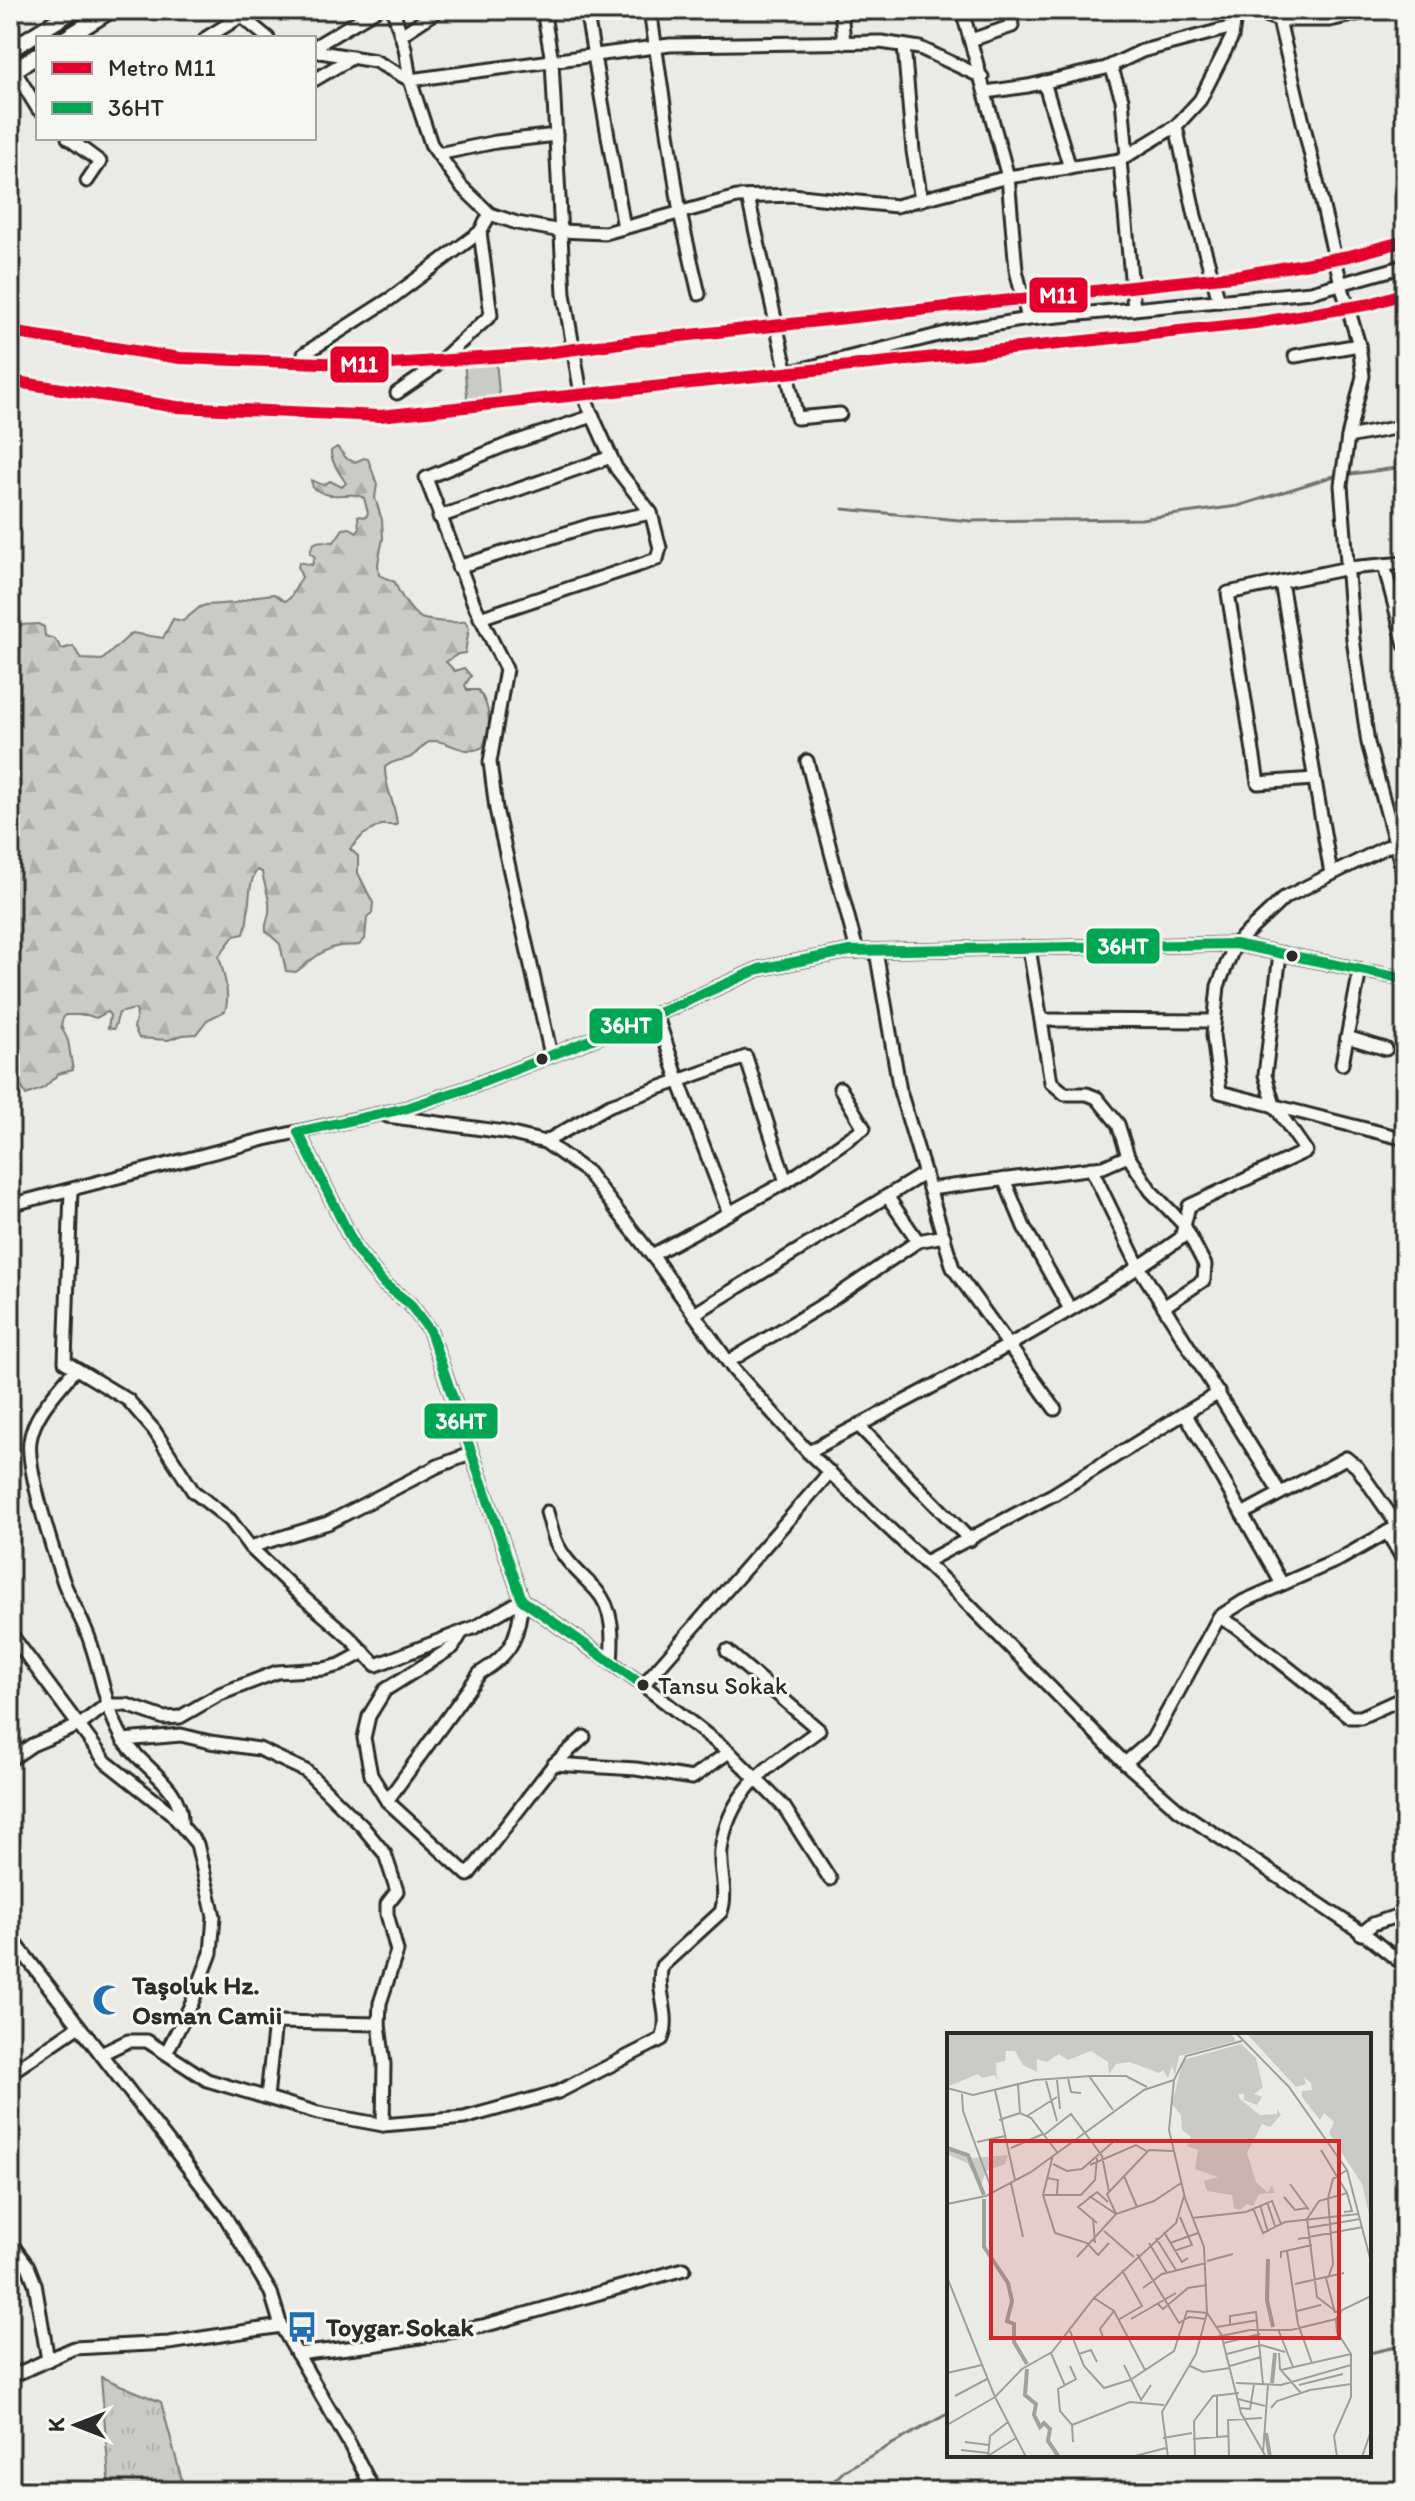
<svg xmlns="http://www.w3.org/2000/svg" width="1415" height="2501" font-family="Itim,sans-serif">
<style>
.grass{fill:url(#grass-tufts);stroke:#7a7a79;stroke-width:2}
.forest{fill:url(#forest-firs);stroke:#7a7a79;stroke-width:2}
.pitch{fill:#cacac7;stroke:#7a7a79;stroke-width:2}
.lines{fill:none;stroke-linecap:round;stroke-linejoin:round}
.stream{stroke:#727270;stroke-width:3}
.minor-casing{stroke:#2b2b2b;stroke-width:17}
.major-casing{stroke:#2b2b2b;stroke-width:20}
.minor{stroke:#f6f6f2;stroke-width:11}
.major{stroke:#f6f6f2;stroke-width:14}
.bus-1-casing{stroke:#f6f6f2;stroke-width:16}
.bus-1{stroke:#00a651;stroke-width:10}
.metro-1-casing{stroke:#f6f6f2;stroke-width:18}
.metro-1{stroke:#e4002b;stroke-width:12}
.bus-dot{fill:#2b2b2b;stroke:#f6f6f2;stroke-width:3}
.labels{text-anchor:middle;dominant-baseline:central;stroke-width:6;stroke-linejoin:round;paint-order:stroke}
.bus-label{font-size:24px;fill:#2b2b2b;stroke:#f6f6f2;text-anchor:start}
.poi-label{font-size:26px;font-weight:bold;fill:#2b2b2b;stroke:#f6f6f2;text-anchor:start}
.inset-river{fill:none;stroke:#a1a19e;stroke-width:4}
.inset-road{fill:none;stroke:#9e9e9b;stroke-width:2}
.view{fill:#d62828;fill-opacity:0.15;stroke:#d62828;stroke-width:4}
.inset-edge{fill:none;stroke:#2b2b2b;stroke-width:4}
.line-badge{stroke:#f6f6f2;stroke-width:3}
.badge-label{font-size:22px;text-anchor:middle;font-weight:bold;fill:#fff}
</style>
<defs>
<pattern id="grass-tufts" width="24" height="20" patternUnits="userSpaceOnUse" patternTransform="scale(2)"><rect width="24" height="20" fill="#cacac7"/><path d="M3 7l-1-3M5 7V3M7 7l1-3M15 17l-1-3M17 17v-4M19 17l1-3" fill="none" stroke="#aeaeab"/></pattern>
<pattern id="forest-firs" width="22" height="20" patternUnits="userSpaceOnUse" patternTransform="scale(2)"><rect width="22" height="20" fill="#cacac7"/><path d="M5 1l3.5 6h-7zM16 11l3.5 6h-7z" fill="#aeaeab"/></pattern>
</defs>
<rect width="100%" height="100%" fill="#eaeae6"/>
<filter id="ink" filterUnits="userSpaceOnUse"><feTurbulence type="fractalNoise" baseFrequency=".0125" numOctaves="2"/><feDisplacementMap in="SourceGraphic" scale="16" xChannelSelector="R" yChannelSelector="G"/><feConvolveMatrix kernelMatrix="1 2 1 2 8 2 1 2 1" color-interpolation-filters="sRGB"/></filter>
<g filter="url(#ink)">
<path class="grass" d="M101,2377L161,2402L183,2484L187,2491H110Z"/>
<path class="forest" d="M337,447L347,459L355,462L364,458L368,459L377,484L375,498L382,520L383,538L378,564L379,575L395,582C398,592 411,613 421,618C429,621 458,624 465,621L469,628L465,653L458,654L446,662L455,671L464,668L471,676L465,685L467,690H478C492,708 491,726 483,747C465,757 450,741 434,741C423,741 418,755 409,758C399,761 393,760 385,767C384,786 396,805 397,825H381L363,835L350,849L358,856V873L373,903L372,913L367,917L365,939L359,945C352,946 346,945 340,946C324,948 309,962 296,972L286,971L280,944L266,931C265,922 268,920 269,912C271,899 264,885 262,872L257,870C246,885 251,916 244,934L234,936L219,956C223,972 231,995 225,1011L207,1020L196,1034L183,1035L168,1040L139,1038L134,1028L137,1013L135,1009L119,1013L114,1029L108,1028L110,1015L107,1012L96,1018L87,1015H65C57,1028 64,1029 68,1041C70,1050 71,1061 73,1070L58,1074L44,1088L26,1095L19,1082L10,1075V615L20,625L38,624L44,627L45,636L55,639L62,649L73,646L81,659L102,660L132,633L163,638L173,619L183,621L200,607L206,605L235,603L257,596L274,594L285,601L290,598L302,577L298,568L299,562L312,565L315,557L310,553C312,538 323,541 334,542L343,529L350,528L357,532L359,529L358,516L366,517L368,513L364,498C351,491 339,498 325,494C321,493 317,490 313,488L311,480L323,485L330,481L342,487L346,483C341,476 330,459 331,451Z"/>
<path class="pitch" d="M496,359L500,405L468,408L464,361Z"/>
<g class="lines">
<g class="stream">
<path d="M1351,474L1405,467"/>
<path d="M843,509L970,521L1141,519L1238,506L1334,476"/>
<path d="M1369,2353L1405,2345"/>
<path d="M824,2491L845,2470L949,2413"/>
</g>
<defs>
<g id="minor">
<path d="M393,10L405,48L410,80L431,144L461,186L490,214L517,223L561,231L605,233L737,197L792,195L896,206L1008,177L1120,160L1176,126L1200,100L1232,37L1236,10"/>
<path d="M586,10L624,228"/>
<path d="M650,10L680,213L699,294"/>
<path d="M841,10L844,43"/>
<path d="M962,10L1008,177L1016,270L1028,319"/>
<path d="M1250,10L1279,20H1330L1374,10"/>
<path d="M238,11L241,16L268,38"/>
<path d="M1279,20L1341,284L1359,345L1363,376L1348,437L1341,485L1353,639L1368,743L1405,879"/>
<path d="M401,35L439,10"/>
<path d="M206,38L251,10"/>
<path d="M971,40L1012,26L1010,10"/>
<path d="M904,46L913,151L921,200"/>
<path d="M314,47L376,10"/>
<path d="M314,51L375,61L410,80L670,45L881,42L920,48L982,77"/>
<path d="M1111,66L1122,99L1127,156"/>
<path d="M14,70L38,109"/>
<path d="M314,80L353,57"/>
<path d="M1044,82L1070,168"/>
<path d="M986,92L1028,86L1106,68L1142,51L1233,27"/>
<path d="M1176,126L1195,216L1219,301"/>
<path d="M68,138L100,162L87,181"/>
<path d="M438,154L496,142L556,135"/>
<path d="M1120,160L1134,309"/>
<path d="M748,197L797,418L840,414"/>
<path d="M304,354L390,299L480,232L490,214"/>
<path d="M1295,356L1359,345"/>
<path d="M787,373L950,332L1028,319L1311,292L1405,266"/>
<path d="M397,393L428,372L491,315L480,232"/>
<path d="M1348,437L1405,426"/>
<path d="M439,517L611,457"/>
<path d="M1384,565L1405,645"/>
<path d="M458,567L591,525L651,513"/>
<path d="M1281,582L1331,874"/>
<path d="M480,618L657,559L660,548L651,513L616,468L580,388L564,294L552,61L543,10"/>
<path d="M807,761L857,951"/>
<path d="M1314,779L1258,783L1228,593L1348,568L1405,563"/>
<path d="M1405,841L1386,847L1284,898L1235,944L1218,986L1213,1035L1220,1092L1405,1139"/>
<path d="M1029,948L1051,1082L1065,1094H1087L1097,1098L1118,1124L1128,1156L1151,1191L1184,1225L1205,1265L1204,1280L1165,1306"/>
<path d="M876,951L900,1091L953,1268L1055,1409"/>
<path d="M656,1014L678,1079L729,1213"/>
<path d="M1042,1020L1214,1021"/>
<path d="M1347,1037L1386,1049"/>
<path d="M551,1055L496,809L490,762L506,669L474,604L426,478L506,445L593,416"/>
<path d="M1342,1064L1360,970"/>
<path d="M387,1116L504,1132L545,1142L587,1172L657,1262L734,1370L808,1452L951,1587L1125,1763L1180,1811L1370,1938L1405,1966"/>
<path d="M298,1132L356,1249L384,1284L409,1303L430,1331L522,1600C518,1637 513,1653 480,1673L387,1801"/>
<path d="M545,1142L610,1105L746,1057L786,1182"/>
<path d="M1091,1168L1139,1267L1280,1493"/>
<path d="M1004,1179L1024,1227L1070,1309"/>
<path d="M929,1189L1103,1167L1128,1156"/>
<path d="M71,1190L65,1362L128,1400L154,1430L193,1491L230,1520L250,1547L297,1592L349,1637L376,1665L475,1627L522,1600"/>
<path d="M887,1196L918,1241"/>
<path d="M10,1205L265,1139L407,1108L468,1088L676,1006L759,969L850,951L1235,944L1405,979"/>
<path d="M652,1255L786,1182L864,1128L840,1088"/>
<path d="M694,1314L925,1173"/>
<path d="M728,1362L831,1300L918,1241L944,1236"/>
<path d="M75,1369C58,1391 34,1413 30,1441C26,1468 54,1554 64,1583C72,1604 85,1623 91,1644C102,1676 105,1707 122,1737C139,1767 184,1785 181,1824"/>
<path d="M1185,1413L1219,1393"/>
<path d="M858,1425L970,1540"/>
<path d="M808,1452C935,1385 1064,1321 1181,1238L1189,1206L1306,1151L1274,1105L1265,1075L1280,954"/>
<path d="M547,1512C550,1522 552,1533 556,1542C565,1562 582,1575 596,1590C614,1609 613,1638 611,1662"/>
<path d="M1242,1514L1346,1458L1357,1467L1398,1526"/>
<path d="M1387,1532L1405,1563"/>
<path d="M250,1547L328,1523L438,1466L470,1454"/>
<path d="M925,1562L1054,1494L1185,1413L1282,1584"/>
<path d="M522,1600L643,1685L729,1752L784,1807L830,1879"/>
<path d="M1219,1617L1238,1628L1350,1717H1361L1405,1697"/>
<path d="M462,1632L453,1647L385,1690L369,1716L364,1738L371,1775L387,1801L468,1875L554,1764L584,1737"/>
<path d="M10,1633L106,1762L171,1813L197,1844L214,1916L211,1953L192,2003L166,2053"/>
<path d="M643,1685L830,1472"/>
<path d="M123,1740L181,1735L210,1742L259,1749L306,1771L362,1826L385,1854L397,1891L387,1904V1914L397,1951L380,2003L379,2024L384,2064L383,2125"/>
<path d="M10,1760L32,1745L80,1725L106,1705H127L164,1718L180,1717L220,1694L277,1672L324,1669L340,1665L364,1652"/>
<path d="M1125,1763L1152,1740L1219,1617L1244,1601L1340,1559L1405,1522"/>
<path d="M554,1764L636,1769L692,1778L729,1752"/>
<path d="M1361,1934L1373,1924L1405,1913"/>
<path d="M10,1936L223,2213L271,2293L281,2326L349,2443L374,2491"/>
<path d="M101,2054L128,2041H147L207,2080L318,2113L383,2125L464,2118L558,2092L662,2039C672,2015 655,1990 662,1966L721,1912C728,1892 719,1870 721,1850C729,1787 773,1764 819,1730L727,1651"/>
<path d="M10,2073L79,2026"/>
<path d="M267,2097L275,2022L379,2024"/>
<path d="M10,2242L28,2266L35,2284L48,2360"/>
<path d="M297,2354L373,2345L483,2326L684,2269"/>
<path d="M10,2377L74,2348L169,2343L281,2326"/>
<path d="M339,2491L370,2484"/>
</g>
<g id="major">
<path d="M66,38L111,10"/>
<path d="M10,50L74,10"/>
<path d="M10,73L38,55"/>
</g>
</defs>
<use href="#minor" class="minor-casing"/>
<use href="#major" class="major-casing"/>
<use href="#minor" class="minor"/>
<use href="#major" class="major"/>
<defs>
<g id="bus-1">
<path d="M298,1132L407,1108L468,1088L676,1006L759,969L850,951L1235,944L1405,979"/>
<path d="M298,1132L356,1249L384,1284L409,1303L430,1331L522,1600L643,1685"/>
</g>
</defs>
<use href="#bus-1" class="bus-1-casing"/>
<use href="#bus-1" class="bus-1"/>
<defs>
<g id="metro-1">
<path d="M10,332L180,358L377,365L538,354L635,341L1241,275L1349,256L1405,241"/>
<path d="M10,381L177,407L380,416L1255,323L1371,304L1405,293"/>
</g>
</defs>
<use href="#metro-1" class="metro-1-casing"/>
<use href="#metro-1" class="metro-1"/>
</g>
</g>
<defs>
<symbol id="mosque-bare" viewBox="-9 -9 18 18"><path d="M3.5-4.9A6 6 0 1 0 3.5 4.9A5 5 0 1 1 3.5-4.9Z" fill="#1f6fb2" stroke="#f6f6f2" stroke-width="2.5" paint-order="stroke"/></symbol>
<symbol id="bus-bare" viewBox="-9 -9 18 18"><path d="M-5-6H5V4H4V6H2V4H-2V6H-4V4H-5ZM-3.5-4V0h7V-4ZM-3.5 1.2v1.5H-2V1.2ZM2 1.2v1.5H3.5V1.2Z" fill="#1f6fb2" stroke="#f6f6f2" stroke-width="2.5" paint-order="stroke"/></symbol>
</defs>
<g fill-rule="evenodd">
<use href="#mosque-bare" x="86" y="1978" width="44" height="44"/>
<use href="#bus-bare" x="280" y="2305" width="44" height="44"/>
</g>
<g class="bus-dot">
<circle cx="1292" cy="956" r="7"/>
<circle cx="542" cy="1059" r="7"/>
<circle cx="643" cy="1685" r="7"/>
</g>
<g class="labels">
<g class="bus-label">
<text x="658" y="1685">Tansu Sokak</text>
</g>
<g class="poi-label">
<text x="132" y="1985">Taşoluk Hz.<tspan x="132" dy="30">Osman Camii</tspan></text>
<text x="326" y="2327">Toygar Sokak</text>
</g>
</g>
<g transform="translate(947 2033)">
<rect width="424" height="424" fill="#eaeae6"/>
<path d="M0,112L25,125L61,122L58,131L39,138L34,153L20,130L0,121Z" fill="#cacac7"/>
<path d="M284,0L289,8L232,23L228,42L225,33L221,45L216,37L212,40L183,29L169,31L162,41L161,29L144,18L121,27L112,21L100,29L90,26V39L76,32L68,18H59L58,28L49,30L50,47L48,42L35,45L31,41L0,54V1ZM424,0V190L415,151L382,100L387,89L377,80L373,87L355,64V58L365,57L364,50L357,44L359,51L349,54L299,0ZM294,11L309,25L316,54L307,61L315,64L310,72L297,67V61H291L293,66L313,82L330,81V76L334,82L323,94L315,91L300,120L309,149L321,160L325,152L328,160L312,161L306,173L300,171L293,177L287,175L285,162L260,158L257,148L271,144L248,136L251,117L240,113L244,104L235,97L234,82L225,71L236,27Z" fill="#cacac7"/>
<path class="inset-river" d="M0,115L21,122L37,162M37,166V214L61,250L65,268L60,288L67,291V309L80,331M321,226L320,267L326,294M80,336L78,362L89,371L87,382L93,394L97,390L103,396L101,408L112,424M325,350L328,320M319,400L323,424"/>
<path class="inset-road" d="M289,0L342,54L400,137L424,229M142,43L166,77M121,45L124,59L134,60M110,47L113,76M99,48L110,88M71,52L73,80M0,55L26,62L88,47L144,43H179L200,54M48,57L68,147M15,61L16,78L46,160M80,83L110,64M52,87L73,80L84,85L110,119M97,102L124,81L155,123L162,159M30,109L58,103M64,115L96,101M374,117L400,160L405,178L397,179M106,122L96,162L108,200L140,210L151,222L162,210M106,131L120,138L135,136L166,109M143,132L189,112L201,119M177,143L190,174M100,145L111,147L110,161M64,150L76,204M343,151L362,177M96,162H134L148,147L150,125M142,163L169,181M337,164L348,177L360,175M320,169L328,193M0,171L39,163L84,139L197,57L227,47L239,23L295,8M313,172L321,199M306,175L316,200L338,189L411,181M169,181L160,161L202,117L226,118M146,185L148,210M245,185L299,179L325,168L334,191M150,190L131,174L150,159L161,169M360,195L413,186M157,198L187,224M217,199L235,229L241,225M209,205L229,237M351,206L416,194M202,210L220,240M223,210L251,200M227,218L245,212L233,184M340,218L351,291L365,330M190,221L232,290L242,284L259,286M130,224L169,181L207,168L234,150M334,225V219L365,212M260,228L286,221M0,244L48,364L79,424M379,245L388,280M381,245L386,231L381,165L386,146L400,137M348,251L397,240M196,255L215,241L259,230M147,265L167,278L198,337M210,270L216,276L241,255L260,252M350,278L374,272M391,280L370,264L360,186L372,168L400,160M184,286L229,260M171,287L195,273L175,237M283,291V283L309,279L316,351M270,294L311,287M331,296L346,334M123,298L137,333L157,355L183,347L227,318L240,278L260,280L274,301L294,380L319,424M156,304L153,296L167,278M264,305L303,297H344L389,286M277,310L313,301M104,320L118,353M332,320L333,336L354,360M132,321L144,317L150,329M280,321L314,312L338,319M177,332L194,367L204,352M123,333L129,346L111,356L113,378L125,392L126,409M243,333L256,339L283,335M283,333L314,324M334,337L404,321M0,340L35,332M289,350L334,352L404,332M352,352L396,341M8,363L40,346M291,366L318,373M293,375L303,376L307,351M324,375L330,368L363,357L404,351M0,392L48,364L75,336L105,319L147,265L229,190L237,163M125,392L183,369L217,372M270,404V362M216,405L245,400M246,406L282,403M18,409L42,412M14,417L41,420M316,420L321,351M282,422L281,387L315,385M41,423L69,405M41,424L43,403L61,389M184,424L219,415M221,424L215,379L249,321L260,280L257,214L238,165L222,97L227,47M248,424L247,388L266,363L292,360M390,424L387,403L404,364V321L390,299L389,286L395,277L424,263M415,424L424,398"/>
<path class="view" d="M44,108H392V305H44Z"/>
<rect width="424" height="424" class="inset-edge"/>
</g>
<g class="line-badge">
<rect x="1028" y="276" width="61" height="38" rx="8" fill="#e4002b"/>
<rect x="329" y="345" width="61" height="39" rx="8" fill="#e4002b"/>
<rect x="1085" y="927" width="76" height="38" rx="8" fill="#00a651"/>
<rect x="588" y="1007" width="76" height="38" rx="8" fill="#00a651"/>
<rect x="423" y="1402" width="76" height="38" rx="8" fill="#00a651"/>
</g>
<g class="badge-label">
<text x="1058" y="303">M11</text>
<text x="359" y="372">M11</text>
<text x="1123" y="954">36HT</text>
<text x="626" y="1033">36HT</text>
<text x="461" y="1429">36HT</text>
</g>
<rect width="1415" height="2501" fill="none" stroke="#f6f6f2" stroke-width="40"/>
<rect x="20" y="20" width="1375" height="2461" fill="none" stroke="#2b2b2b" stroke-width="3" filter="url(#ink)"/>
<rect x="36" y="36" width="280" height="104" fill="#f6f6f2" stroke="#a5a5a2" stroke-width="2"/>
<rect x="52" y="62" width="40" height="12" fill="#e4002b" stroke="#a5a5a2" stroke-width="2"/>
<text x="108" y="76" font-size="24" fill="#2b2b2b">Metro M11</text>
<rect x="52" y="102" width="40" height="12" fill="#00a651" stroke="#a5a5a2" stroke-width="2"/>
<text x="108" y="116" font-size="24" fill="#2b2b2b">36HT</text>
<g transform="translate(76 2425) rotate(270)" stroke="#f6f6f2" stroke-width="6" paint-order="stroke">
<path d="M0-6L14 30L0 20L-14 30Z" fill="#2b2b2b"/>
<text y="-12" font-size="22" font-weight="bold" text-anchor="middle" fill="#2b2b2b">K</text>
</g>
</svg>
